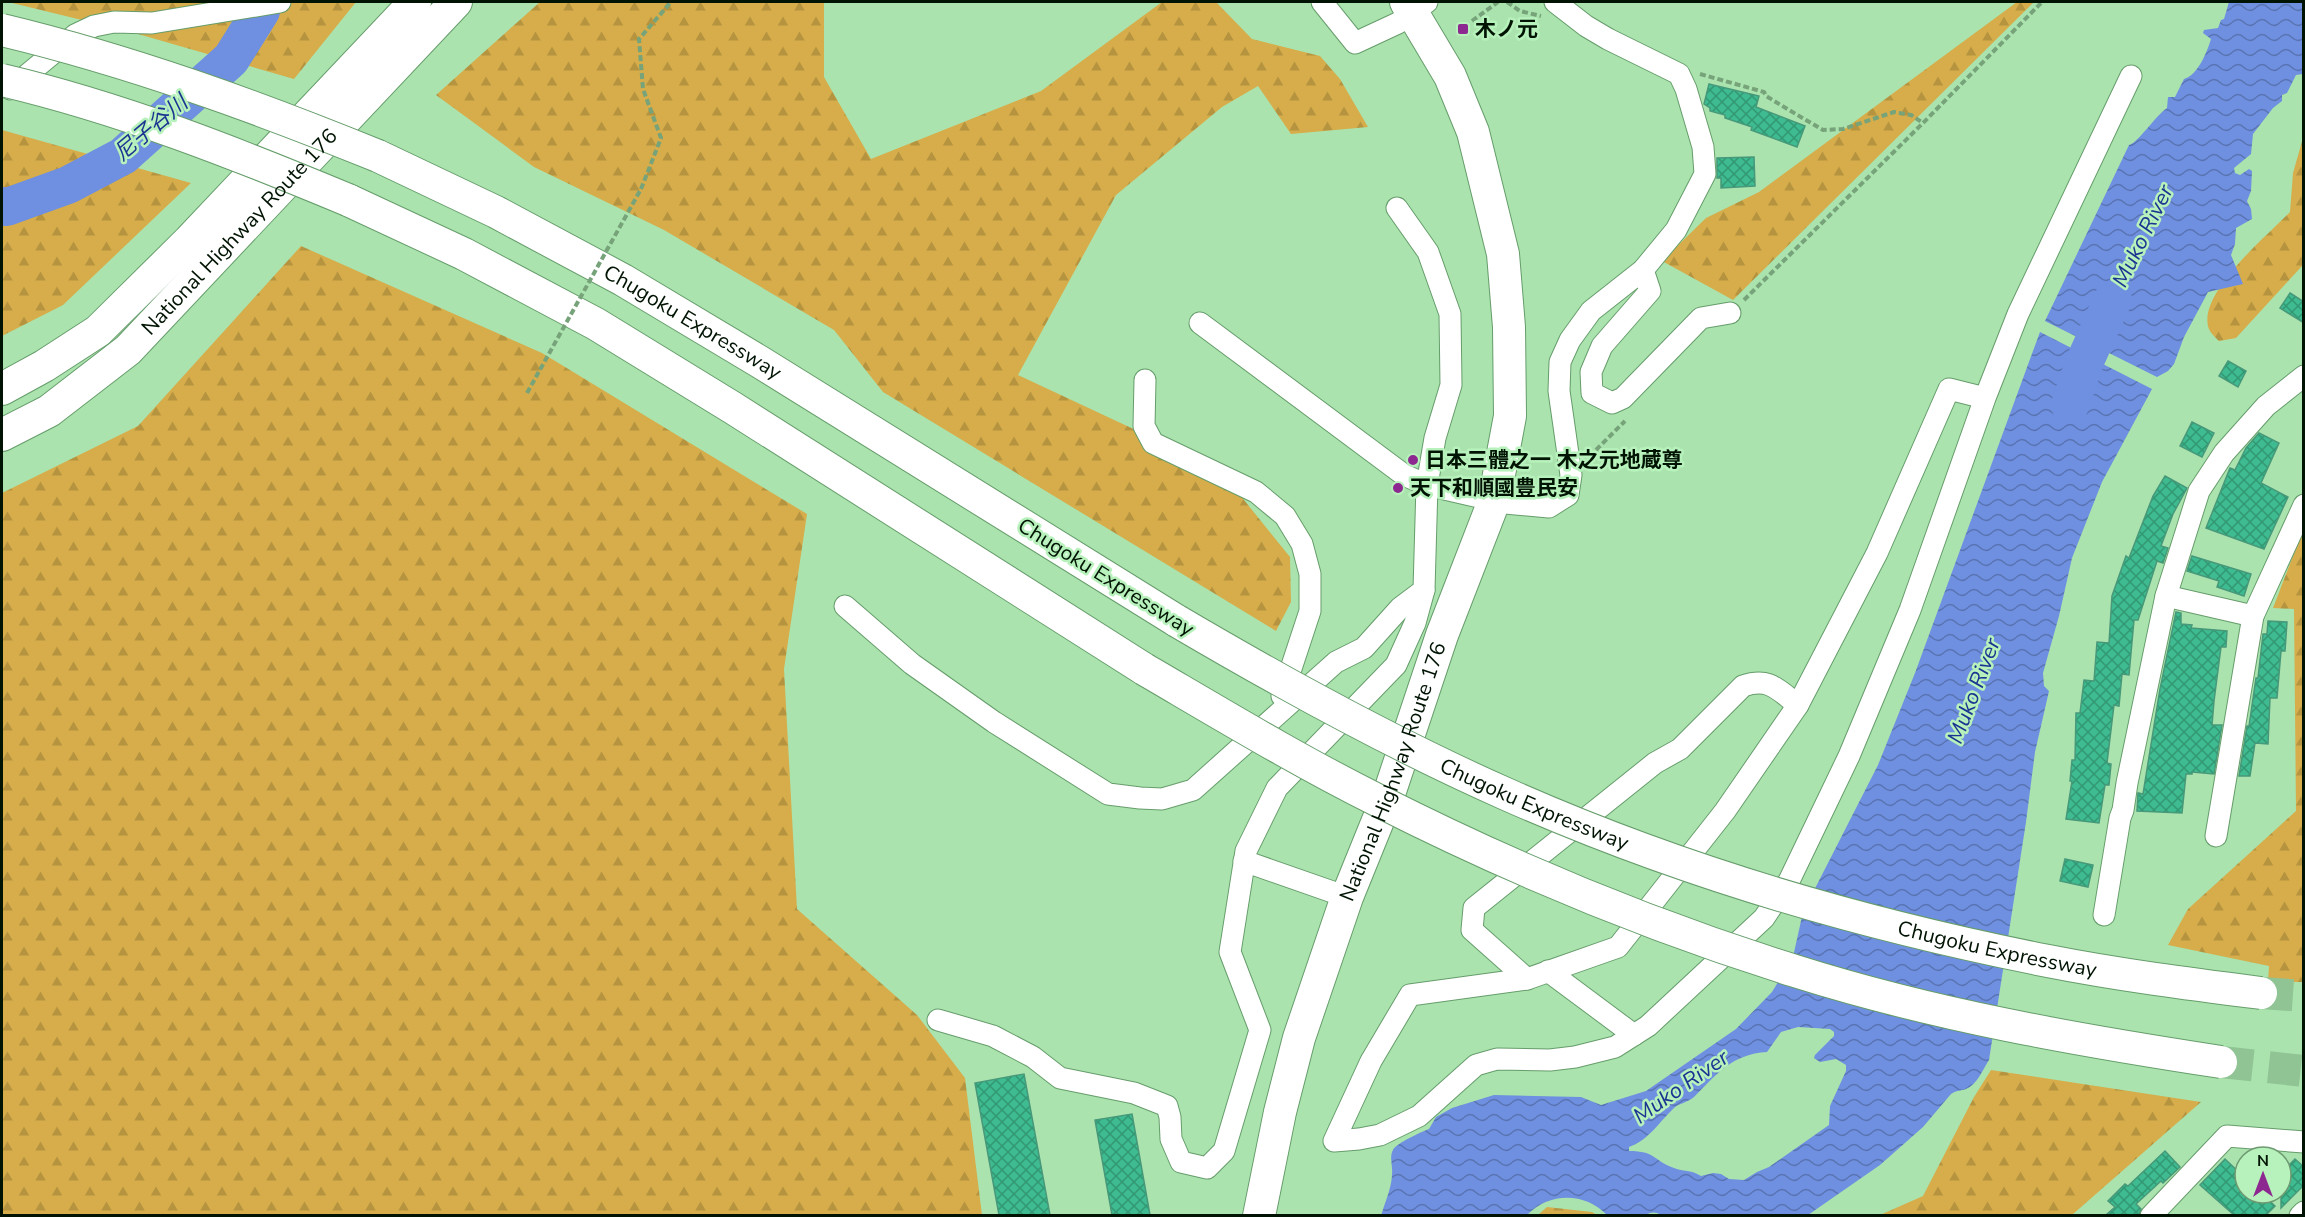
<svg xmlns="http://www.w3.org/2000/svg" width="2305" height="1217" font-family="'Nunito Sans','Noto Sans JP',sans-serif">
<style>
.forest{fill:url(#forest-firs)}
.water{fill:url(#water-waves);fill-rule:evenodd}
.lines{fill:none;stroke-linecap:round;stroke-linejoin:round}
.river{stroke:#6f8fe0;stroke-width:38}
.building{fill:url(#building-cross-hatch);stroke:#47997a;stroke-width:1.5}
.highway-tunnel{stroke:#91c494;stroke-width:32;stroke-dasharray:32 16;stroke-linecap:butt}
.minor-casing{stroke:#669d6b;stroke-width:23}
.highway-casing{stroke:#669d6b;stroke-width:34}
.path{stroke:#76a379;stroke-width:4;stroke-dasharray:6 3;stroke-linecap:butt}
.minor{stroke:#fff;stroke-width:21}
.highway{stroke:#fff;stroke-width:32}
.highway-bridge-casing{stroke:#669d6b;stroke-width:34;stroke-linecap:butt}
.path-bridge{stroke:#76a379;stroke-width:4;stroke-dasharray:6 3;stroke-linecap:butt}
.highway-bridge{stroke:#fff;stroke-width:32}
.poi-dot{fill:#8c2890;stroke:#b7f1bb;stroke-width:2}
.labels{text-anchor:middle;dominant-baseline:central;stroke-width:5;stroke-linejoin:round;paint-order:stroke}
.poi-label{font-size:21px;font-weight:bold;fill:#011403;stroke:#b7f1bb;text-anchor:start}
.street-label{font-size:21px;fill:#011403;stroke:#b7f1bb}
.water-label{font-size:22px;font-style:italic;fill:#1b3491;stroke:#b7f1bb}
</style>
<defs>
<pattern id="forest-firs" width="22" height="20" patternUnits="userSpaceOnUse" patternTransform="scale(1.5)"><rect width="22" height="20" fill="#d6ad4a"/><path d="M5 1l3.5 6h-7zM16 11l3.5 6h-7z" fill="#b6943f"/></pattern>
<pattern id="water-waves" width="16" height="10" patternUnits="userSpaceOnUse" patternTransform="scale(1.5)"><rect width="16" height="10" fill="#6f8fe0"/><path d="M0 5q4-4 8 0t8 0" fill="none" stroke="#5974b3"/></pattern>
<pattern id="building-cross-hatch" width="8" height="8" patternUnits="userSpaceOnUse" patternTransform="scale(1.5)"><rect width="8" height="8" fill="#3ebb90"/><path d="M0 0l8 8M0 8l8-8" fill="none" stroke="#329773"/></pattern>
</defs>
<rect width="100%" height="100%" fill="#aae3ae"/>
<g class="forest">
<path d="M8,2H356L294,79L131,32Z"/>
<path d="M540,2H824V77L871,159L1041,91L1162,2H1216L1252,39L1320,56L1340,79L1368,127L1291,134L1258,86L1222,107L1116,195L1018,375L1219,469L1290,557L1291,602L1276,631L883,392L834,330L664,230L534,167L436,95Z"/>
<path d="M2017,2H2034L1733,300L1662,261L1706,218L1759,192Z"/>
<path d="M2,130L191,183L63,305L2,336Z"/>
<path d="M2303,138V265L2236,338L2219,341C2215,337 2209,332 2208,326C2200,291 2267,236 2290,212L2293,173Z"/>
<path d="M301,246L542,353L807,514L784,669L797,909L917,1015L965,1078L982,1215H2V493L138,426Z"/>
<path d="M2303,530V982H2268L2269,966L2168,945L2188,909L2296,811L2294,609L2273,608Z"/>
<path d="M1991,1070L2201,1102L2072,1215H1880L1923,1196L1974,1097Z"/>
<path d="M1547,1207L1592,1212L1597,1215H1538Z"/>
</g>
<g class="water">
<path d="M2229,2H2303V74L2296,75L2287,93L2282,95V101L2273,108L2253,134L2251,154L2234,168L2235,173L2240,175L2249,169L2252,171L2251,191L2247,201L2251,209L2252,219L2236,228L2235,244L2231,255L2243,284L2208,292L2184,337L2174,364L2168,371L2157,377L2045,321L2129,145C2139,142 2155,116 2167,108L2168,97H2175L2184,79C2198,75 2207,52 2211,39L2203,33L2204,30L2218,28L2221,20L2224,19Z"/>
<path d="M2040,332L2152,389L2102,482L2072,558L2059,616L2043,673L2044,686L2049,691L2035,752L2026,822L1989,1060C1983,1069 1977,1085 1966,1089C1960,1091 1957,1090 1951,1094L1923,1127L1880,1165L1808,1215L1663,1216C1657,1212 1652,1211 1646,1215H1607C1585,1192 1549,1192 1527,1215L1381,1216C1385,1202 1392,1187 1392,1174C1393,1166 1389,1157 1393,1150C1395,1144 1423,1131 1429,1129L1436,1117L1452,1108L1494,1095L1581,1097L1601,1105L1646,1091L1736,1029L1772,992L1793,957L1803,912L1878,765L1915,673ZM1798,1027L1830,1029L1834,1032V1036L1815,1055L1814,1058L1820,1062L1836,1059L1846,1065V1071L1830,1106L1829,1125L1769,1167L1757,1172L1744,1180L1729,1179L1721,1174L1713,1173L1701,1176C1689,1169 1684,1172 1674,1168C1652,1160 1656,1151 1629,1151V1147C1649,1140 1659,1122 1674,1108C1679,1103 1687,1103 1694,1097C1717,1074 1732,1054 1767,1052L1781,1032Z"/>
</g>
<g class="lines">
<g class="river">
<path d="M2,206L7,207L68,185L123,156L231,59L261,11L263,2"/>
<path d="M2070,405L2085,361L2113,299"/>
</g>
</g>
<g class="building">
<path d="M1709,84L1759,96L1756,107L1805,126L1797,147L1751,130L1752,127L1725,118V115L1710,111V108L1704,104Z"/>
<path d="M1754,157L1755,186L1721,188V178H1717V158Z"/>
<path d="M2290,293L2304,302V323L2280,308Z"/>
<path d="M2228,361L2246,371L2238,387L2219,376Z"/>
<path d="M2192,422L2214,433L2202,457L2180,446Z"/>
<path d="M2259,433L2279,443L2261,483L2288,497L2264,549L2206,528L2230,468L2235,470L2246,448Z"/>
<path d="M2165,476L2187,488L2173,514L2161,546L2168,548L2163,563L2157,561L2138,620H2134L2129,675L2122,674L2119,706L2114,705L2107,763L2111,764L2109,785H2105L2099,823L2066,819L2072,781H2070L2072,760H2075L2076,713H2080L2084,680L2094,681L2097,642L2109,643L2112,596L2126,556L2129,558L2153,496Z"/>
<path d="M2192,556L2251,574L2244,596L2217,587L2219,581L2187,571Z"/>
<path d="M2176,612L2181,613V624L2192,625L2191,628L2227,631L2226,647H2221L2214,701L2212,725H2222L2214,774L2192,772V774H2186L2182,813L2137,811L2138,793L2143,794L2160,689Z"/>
<path d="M2268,621L2287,622L2285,651H2281L2277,698H2270L2268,744L2255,743L2250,776H2239L2247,726H2249L2256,678H2258L2263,634H2267Z"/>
<path d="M2065,859L2093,865L2088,887L2060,881Z"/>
<path d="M1024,1074L1050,1215H999L975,1083Z"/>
<path d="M1132,1114L1150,1215H1112L1095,1120Z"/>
<path d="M2165,1151L2180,1167L2163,1183L2161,1181L2136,1204L2141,1209L2139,1215H2106L2115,1207L2108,1201L2125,1184L2128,1186Z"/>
<path d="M2225,1159L2245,1178V1193H2261L2275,1206L2266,1215H2234L2200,1185Z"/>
<path d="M2295,1159L2304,1167V1185L2281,1208V1173Z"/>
</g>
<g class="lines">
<g class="highway-tunnel">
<path d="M2261,993L2304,996"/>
<path d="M2221,1062L2304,1071"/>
</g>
<defs>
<g id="minor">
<path d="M1322,2L1355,43L1398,23L1427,2"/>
<path d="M10,89L75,35L94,26L114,22L152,23L280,2"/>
<path d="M1643,270L1650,291L1602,346L1591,372L1592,393L1612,403L1623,398L1701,318L1730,313"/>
<path d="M1200,323L1404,475L1427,485L1435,438L1451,385L1450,314L1428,252L1397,208"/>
<path d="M1145,380L1144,426L1153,443L1256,492L1285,516L1302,544L1310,574V611L1282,696"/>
<path d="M1985,398L1949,389L1877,553L1798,705L1725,811L1618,947L1527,979L1410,995L1371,1061L1334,1141L1359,1139L1380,1135L1419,1116L1476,1065L1497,1059L1550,1060L1575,1057L1615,1047L1648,1026L1764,918L1789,881L1849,756L1910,610L1985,398L2018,314L2131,76"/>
<path d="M2166,596L2253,616"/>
<path d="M845,606L912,664L994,722L1108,794L1140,798L1162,799L1193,790L1336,662L1364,648L1400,608L1424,590L1427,485L1505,503L1549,507L1568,495L1571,475L1559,391L1560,362L1570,340L1591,311L1643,270L1676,230L1705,174L1703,147L1686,89L1679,74L1608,39L1586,26L1555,2"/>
<path d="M2216,836L2253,616L2304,505"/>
<path d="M1244,861L1347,897"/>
<path d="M2104,915L2120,818L2123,810L2127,783L2166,596L2199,491L2224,453L2266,406L2304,376"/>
<path d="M1548,971L1634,1035"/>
<path d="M1527,979L1472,930L1474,908L1655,763L1680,749L1743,686C1770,677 1778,690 1798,705"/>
<path d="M938,1020L993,1036L1033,1057L1060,1078L1134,1093L1167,1106L1170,1117L1171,1139L1181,1162L1207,1168L1224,1151L1260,1030L1230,952L1246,851L1277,788L1396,665L1415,623L1424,590"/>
<path d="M2151,1216L2227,1136L2304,1142"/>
<path d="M2300,1216L2304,1212"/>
</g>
<g id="highway">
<path id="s1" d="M378,156L496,212L623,280L760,362L1177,621"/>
<path d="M348,200L464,254L596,324L733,408L1144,669"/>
<path d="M2,389L44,366L98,331L189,241L415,2"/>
<path id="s2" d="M2,435L49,411L128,350L456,2"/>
<path id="s3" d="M1259,1216L1280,1112L1299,1038L1347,897L1390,791L1442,635L1494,501L1510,416L1509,327L1503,254L1473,132L1450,76L1406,2"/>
</g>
</defs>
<use href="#minor" class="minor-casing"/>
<use href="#highway" class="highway-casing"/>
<g class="path">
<path d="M1507,2L1520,11L1541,16"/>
<path d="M1472,21L1498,2"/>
<path d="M1700,74L1764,92L1766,96L1789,110L1823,130L1843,129L1894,112L1911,115L1923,123"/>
<path d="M641,189L661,138L643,89L639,39L671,2"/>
<path d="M1744,300L1923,123L2042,2"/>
<path d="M1596,450L1625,421"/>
</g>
<use href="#minor" class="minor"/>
<use href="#highway" class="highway"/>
<defs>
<g id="highway-bridge">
<path d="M2,30C131,61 255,106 378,156"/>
<path d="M2,80C121,108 235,153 348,200"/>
<path id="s4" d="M1177,621C1284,684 1393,744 1506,794C1677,870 1865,925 2048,961C2119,975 2190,984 2261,993"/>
<path d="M1144,669C1221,714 1297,760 1377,800C1511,868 1651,926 1795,971C1934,1015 2077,1040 2221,1062"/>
</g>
</defs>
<use href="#highway-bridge" class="highway-bridge-casing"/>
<path class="path-bridge" d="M527,393L641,189"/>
<use href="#highway-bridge" class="highway-bridge"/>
</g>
<g class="poi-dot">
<rect x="1457" y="23" width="12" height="12" rx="3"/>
<circle cx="1413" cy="460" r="6"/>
<circle cx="1398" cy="488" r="6"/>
</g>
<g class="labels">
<g class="poi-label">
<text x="1475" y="29">木ノ元</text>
<text x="1425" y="460">日本三體之一 木之元地蔵尊</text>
<text x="1410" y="488">天下和順國豊民安</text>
</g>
<g class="street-label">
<text stroke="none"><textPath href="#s2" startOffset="315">National Highway Route 176</textPath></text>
<text stroke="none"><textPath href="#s1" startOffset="356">Chugoku Expressway</textPath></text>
<text transform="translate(1106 577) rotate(32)">Chugoku Expressway</text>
<text stroke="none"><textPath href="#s3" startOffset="465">National Highway Route 176</textPath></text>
<text stroke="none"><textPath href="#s4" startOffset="402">Chugoku Expressway</textPath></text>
<text stroke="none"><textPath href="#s4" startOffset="888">Chugoku Expressway</textPath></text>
</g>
<g class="water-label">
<text transform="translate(151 128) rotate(-40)">尼子谷川</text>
<text transform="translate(2143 236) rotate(-64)">Muko River</text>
<text transform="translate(1974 691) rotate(-69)">Muko River</text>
<text transform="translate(1681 1087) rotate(-35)">Muko River</text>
</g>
</g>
<rect width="2305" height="1217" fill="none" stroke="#011403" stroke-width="6"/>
<g transform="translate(2263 1175)"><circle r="28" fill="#b7f1bb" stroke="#6e9971" stroke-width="1.5"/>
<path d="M0-4.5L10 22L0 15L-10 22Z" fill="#8c2890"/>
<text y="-9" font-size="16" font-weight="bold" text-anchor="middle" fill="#011403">N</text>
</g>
</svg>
